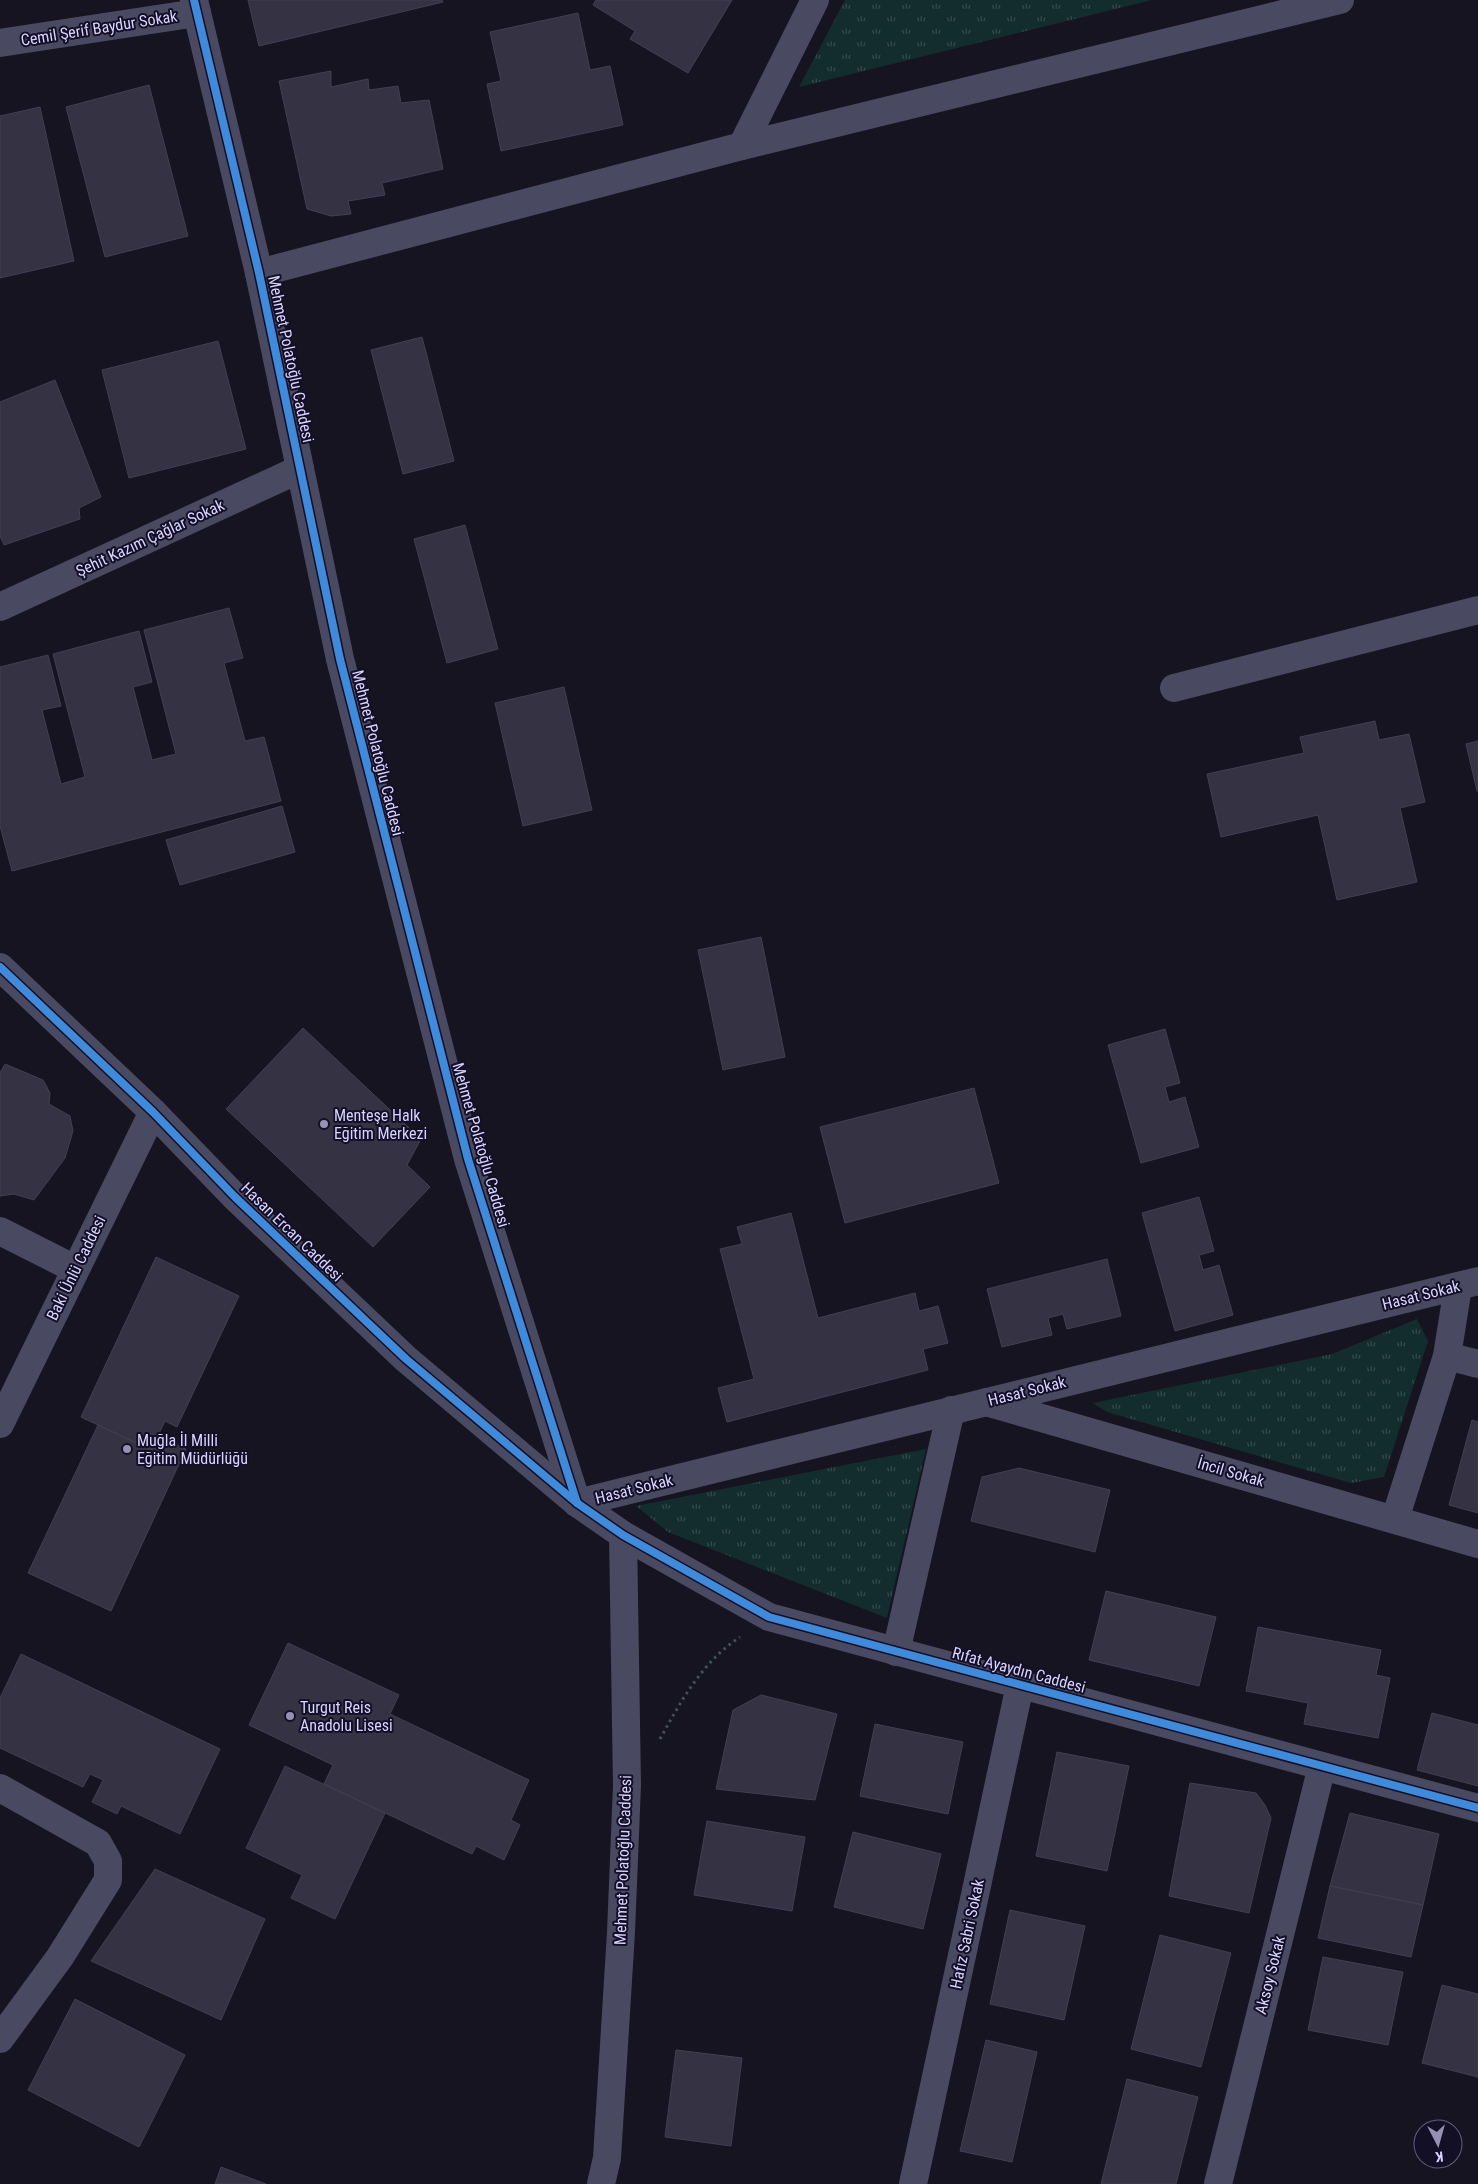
<svg xmlns="http://www.w3.org/2000/svg" width="1478" height="2184" font-family="'Roboto Condensed',sans-serif">
<style>
.park{fill:url(#park-tufts)}
.building{fill:#343243;stroke:#433f54}
.lines{fill:none;stroke-linecap:round;stroke-linejoin:round}
.path{stroke:#44505f;stroke-width:3;stroke-dasharray:2.5 4;stroke-linecap:butt}
.minor{stroke:#4a4962;stroke-width:28}
.cycleway-casing{stroke:#130f26;stroke-width:11}
.cycleway{stroke:#408adc;stroke-width:8}
.poi-dot{fill:#9591b1;stroke:#130f26;stroke-width:2}
.labels{text-anchor:middle;dominant-baseline:central;stroke-width:4;stroke-linejoin:round;paint-order:stroke}
.street-label{font-size:16px;fill:#d9d4ff;stroke:#130f26}
.poi-label{font-size:16px;fill:#d9d4ff;stroke:#130f26;text-anchor:start}
</style>
<defs>
<pattern id="park-tufts" width="24" height="20" patternUnits="userSpaceOnUse" patternTransform="scale(1.25)"><rect width="24" height="20" fill="#132c2d"/><path d="M3 7l-1-3M5 7V3M7 7l1-3M15 17l-1-3M17 17v-4M19 17l1-3" fill="none" stroke="#354a4c"/></pattern>
</defs>
<rect width="100%" height="100%" fill="#161421"/>
<g class="park">
<path d="M845,0H1152L799,87Z"/>
<path d="M1417,1319L1428,1341L1384,1477L1351,1483L1107,1412L1093,1403L1332,1354Z"/>
<path d="M926,1449L887,1618L668,1532L636,1506Z"/>
</g>
<g class="building">
<path d="M248,0H442L443,2L259,46Z"/>
<path d="M596,0H732L688,73L630,39L635,31L593,5Z"/>
<path d="M578,13L590,70L610,66L623,125L501,151L487,84L501,81L490,32Z"/>
<path d="M331,71V87L368,79L369,90L398,86L401,103L429,100L443,169L382,183L385,195L348,201L351,214L331,216L307,209L279,81Z"/>
<path d="M149,85L188,236L105,257L66,107Z"/>
<path d="M40,107L74,261L0,278V116Z"/>
<path d="M422,337L454,461L403,474L371,350Z"/>
<path d="M218,341L246,449L129,478L102,370Z"/>
<path d="M55,380L101,497L79,508L80,519L4,545L0,536V402Z"/>
<path d="M465,525L498,649L447,663L414,539Z"/>
<path d="M229,608L243,658L224,663L245,741L264,737L281,801L12,871L0,826V667L48,655L61,706L42,710L61,784L85,777L53,654L139,631L152,682L133,687L152,760L176,754L144,630Z"/>
<path d="M564,687L592,810L523,826L495,703Z"/>
<path d="M1375,721L1379,740L1409,734L1425,802L1400,808L1417,882L1337,900L1318,815L1221,837L1207,774L1304,753L1300,737Z"/>
<path d="M1478,741V791H1477L1466,744Z"/>
<path d="M282,806L295,852L180,885L166,840Z"/>
<path d="M761,937L785,1057L723,1070L698,950Z"/>
<path d="M303,1028L421,1139L407,1165L430,1187L373,1247L226,1109Z"/>
<path d="M1165,1029L1180,1083L1165,1087L1169,1102L1185,1097L1199,1147L1141,1163L1108,1045Z"/>
<path d="M5,1064L43,1080L50,1093L49,1104L70,1116L73,1131L65,1158L34,1200L14,1194L0,1196V1073Z"/>
<path d="M974,1088L999,1183L845,1223L820,1127Z"/>
<path d="M1199,1197L1214,1251L1199,1255L1203,1270L1219,1265L1233,1315L1175,1331L1142,1213Z"/>
<path d="M791,1213L818,1318L915,1293L919,1311L938,1306L948,1343L923,1349L928,1370L727,1422L718,1388L754,1379L720,1249L742,1244L737,1227Z"/>
<path d="M156,1257L239,1296L177,1427L165,1421L151,1450L81,1417Z"/>
<path d="M1107,1259L1121,1316L1067,1329L1063,1314L1048,1318L1052,1335L1002,1347L987,1289Z"/>
<path d="M1472,1420L1478,1422V1513L1449,1505Z"/>
<path d="M98,1425L151,1450L158,1436L186,1449L111,1611L28,1573Z"/>
<path d="M1019,1468L1110,1490L1095,1552L971,1521L982,1477Z"/>
<path d="M1106,1591L1216,1617L1199,1686L1089,1660Z"/>
<path d="M1258,1627L1381,1650L1376,1675L1390,1678L1378,1738L1304,1724L1308,1703L1246,1691Z"/>
<path d="M288,1643L399,1695L390,1714L529,1780L511,1820L520,1825L504,1860L476,1846L472,1854L324,1784L333,1765L249,1725Z"/>
<path d="M21,1654L220,1749L180,1834L121,1806L117,1814L92,1802L103,1780L90,1774L83,1787L0,1748V1698Z"/>
<path d="M761,1695L837,1714L815,1800L716,1789L733,1710Z"/>
<path d="M1432,1713L1478,1725V1786L1417,1770Z"/>
<path d="M875,1724L963,1742L948,1814L860,1796Z"/>
<path d="M1057,1752L1129,1766L1107,1871L1036,1856Z"/>
<path d="M285,1766L385,1813L335,1919L291,1898L302,1875L246,1848Z"/>
<path d="M1190,1783L1256,1793L1265,1805L1271,1818L1249,1913L1169,1896Z"/>
<path d="M1350,1813L1439,1834L1423,1905L1330,1886Z"/>
<path d="M707,1821L805,1837L792,1911L694,1895Z"/>
<path d="M853,1832L941,1854L923,1929L834,1907Z"/>
<path d="M155,1869L265,1919L221,2020L91,1961Z"/>
<path d="M1330,1886L1423,1905L1411,1957L1318,1938Z"/>
<path d="M1010,1910L1085,1926L1064,2020L990,2004Z"/>
<path d="M1160,1935L1231,1953L1201,2067L1131,2049Z"/>
<path d="M1323,1957L1403,1972L1388,2045L1308,2030Z"/>
<path d="M1442,1985L1478,1994V2077L1422,2063Z"/>
<path d="M75,1999L185,2055L139,2147L28,2090Z"/>
<path d="M986,2040L1037,2052L1012,2162L960,2151Z"/>
<path d="M676,2050L742,2058L731,2146L665,2137Z"/>
<path d="M1127,2079L1198,2097L1176,2184H1101Z"/>
<path d="M221,2167L266,2184H215Z"/>
</g>
<g class="lines">
<path class="path" d="M660,1739C681,1701 702,1662 740,1637"/>
<g class="minor">
<path d="M194,0L259,273L340,659L468,1159L577,1503"/>
<path d="M0,43L197,13"/>
<path d="M742,146L815,0"/>
<path d="M259,273L742,146L1340,0"/>
<path d="M0,607L300,469"/>
<path d="M1174,688L1478,610"/>
<path d="M0,967L153,1112L235,1197L406,1359L577,1503L623,1535L769,1617L1478,1808"/>
<path d="M0,1231L75,1269"/>
<path d="M1447,1356L1478,1364"/>
<path d="M986,1402L1478,1544"/>
<path d="M0,1424L153,1112"/>
<path d="M577,1503L1478,1281"/>
<path d="M1395,1519L1447,1356L1458,1287"/>
<path d="M896,1652L951,1410"/>
<path d="M0,1788L98,1843L108,1861V1880L60,1957L0,2039"/>
<path d="M601,2184L607,2158L621,1932L627,1785L623,1535"/>
<path d="M913,2184L1020,1685"/>
<path d="M1218,2184L1322,1766"/>
</g>
<defs>
<g id="cycleway">
<path d="M194,0L259,273L340,659L468,1159L577,1503"/>
<path d="M0,967L153,1112L235,1197L406,1359L577,1503L623,1535L769,1617L1478,1808"/>
</g>
</defs>
<use href="#cycleway" class="cycleway-casing"/>
<use href="#cycleway" class="cycleway"/>
</g>
<g class="poi-dot">
<circle cx="324" cy="1124" r="5"/>
<circle cx="127" cy="1449" r="5"/>
<circle cx="290" cy="1716" r="5"/>
</g>
<g class="labels">
<g class="street-label">
<text transform="translate(99 28) rotate(-9)">Cemil Şerif Baydur Sokak</text>
<text transform="translate(291 359) rotate(78)">Mehmet Polatoğlu Caddesi</text>
<text transform="translate(150 538) rotate(-25)">Şehit Kazım Çağlar Sokak</text>
<text transform="translate(378 753) rotate(76)">Mehmet Polatoğlu Caddesi</text>
<text transform="translate(481 1145) rotate(74)">Mehmet Polatoğlu Caddesi</text>
<text transform="translate(292 1232) rotate(44)">Hasan Ercan Caddesi</text>
<text transform="translate(76 1268) rotate(-64)">Baki Ünlü Caddesi</text>
<text transform="translate(1421 1295) rotate(-14)">Hasat Sokak</text>
<text transform="translate(1027 1391) rotate(-14)">Hasat Sokak</text>
<text transform="translate(1231 1472) rotate(16)">İncil Sokak</text>
<text transform="translate(634 1489) rotate(-14)">Hasat Sokak</text>
<text transform="translate(1019 1670) rotate(15)">Rıfat Ayaydın Caddesi</text>
<text transform="translate(623 1860) rotate(-88)">Mehmet Polatoğlu Caddesi</text>
<text transform="translate(967 1934) rotate(-78)">Hafız Sabri Sokak</text>
<text transform="translate(1270 1975) rotate(-76)">Aksoy Sokak</text>
</g>
<g class="poi-label">
<text x="334" y="1115">Menteşe Halk<tspan x="334" dy="18">Eğitim Merkezi</tspan></text>
<text x="137" y="1440">Muğla İl Milli<tspan x="137" dy="18">Eğitim Müdürlüğü</tspan></text>
<text x="300" y="1707">Turgut Reis<tspan x="300" dy="18">Anadolu Lisesi</tspan></text>
</g>
</g>
<g transform="translate(1438 2144) rotate(174)"><circle r="24" fill="#130f26" stroke="#625e7d"/>
<path d="M0-4L9 19L0 12L-9 19Z" fill="#9591b1"/>
<text y="-8" font-size="14" font-weight="bold" text-anchor="middle" fill="#d9d4ff">K</text>
</g>
</svg>
